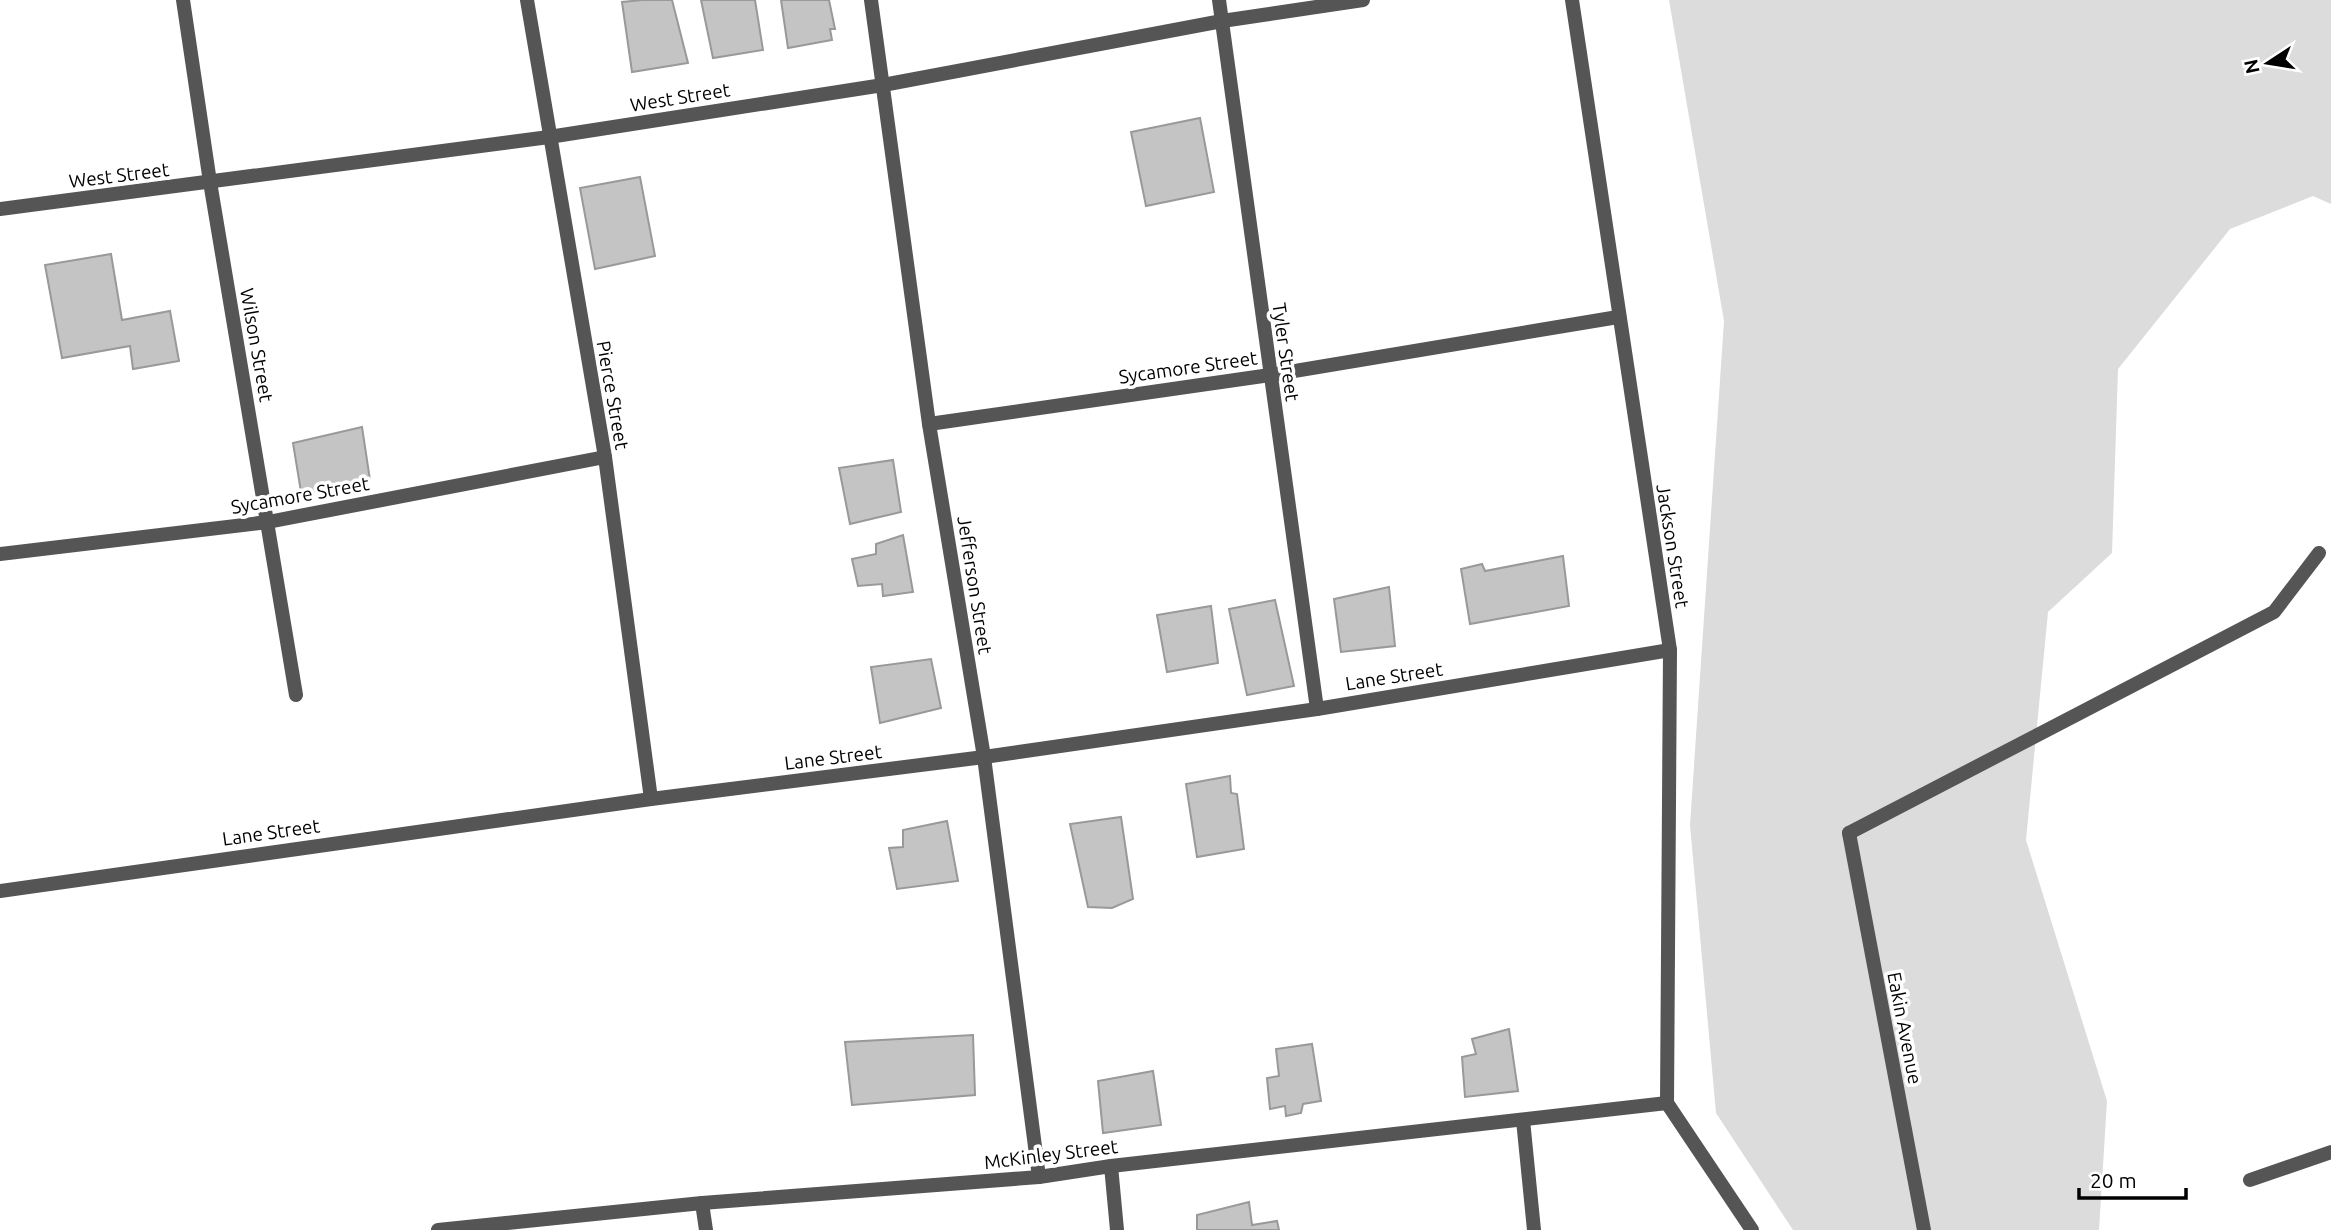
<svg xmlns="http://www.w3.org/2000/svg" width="2331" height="1230" font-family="Ubuntu,sans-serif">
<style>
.green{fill:#dcdcdc}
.building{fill:#c4c4c4;stroke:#999;stroke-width:2}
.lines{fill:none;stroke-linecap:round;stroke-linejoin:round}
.lane{stroke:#555;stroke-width:14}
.street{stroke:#555;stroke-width:14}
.labels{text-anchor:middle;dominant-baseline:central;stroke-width:7;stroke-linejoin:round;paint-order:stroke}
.street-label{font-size:19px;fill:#000;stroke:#fff}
</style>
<rect width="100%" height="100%" fill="#fff"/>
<path class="green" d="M1669,0H2331V204L2313,196L2230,229L2118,369L2112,553L2048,612L2026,840L2107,1101L2099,1230H1793L1716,1113L1690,825L1724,321Z"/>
<g class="building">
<path d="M642,0H672L688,63L632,72L622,2Z"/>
<path d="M701,0H755L763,50L713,58Z"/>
<path d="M781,0H829L835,29H830L832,40L788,48Z"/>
<path d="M1200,118L1214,192L1146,206L1131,132Z"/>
<path d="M640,177L655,256L595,269L580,188Z"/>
<path d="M111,254L122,320L170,311L179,361L133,369L130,346L62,358L45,265Z"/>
<path d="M362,427L370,480L338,491L301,492L293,443Z"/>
<path d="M893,460L901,512L850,524L839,468Z"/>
<path d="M903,535L913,592L883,596L882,584L858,586L852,559L876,554V544Z"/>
<path d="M1563,556L1569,606L1470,624L1461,569L1482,564L1485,571Z"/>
<path d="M1389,587L1395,646L1341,652L1334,599Z"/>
<path d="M1275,600L1294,686L1247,695L1229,609Z"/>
<path d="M1211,606L1218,663L1167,672L1157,615Z"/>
<path d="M931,659L941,708L880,723L871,667Z"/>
<path d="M1230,776L1231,793L1237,794L1244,849L1197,857L1186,784Z"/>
<path d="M1121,817L1133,899L1112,908L1088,907L1070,824Z"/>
<path d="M947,821L958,881L897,889L889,848L903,847V830Z"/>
<path d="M1509,1029L1518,1091L1465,1097L1462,1057L1476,1054L1472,1039Z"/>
<path d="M973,1035L975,1095L852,1105L845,1042Z"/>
<path d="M1312,1044L1321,1101L1303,1104L1301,1113L1286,1116L1285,1106L1270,1109L1267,1078L1279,1076L1276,1049Z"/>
<path d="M1153,1071L1161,1125L1103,1133L1098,1081Z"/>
<path d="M1249,1202L1252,1225L1277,1221L1279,1230H1197V1215Z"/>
</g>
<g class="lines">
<path class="lane" d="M1849,833L2274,612L2319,553"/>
<g class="street">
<path d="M183,0L210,182L296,695"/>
<path d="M527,0L605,457L651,799"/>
<path d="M871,0L929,424L984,757L1039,1177"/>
<path d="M1219,0L1317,709"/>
<path d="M1572,0L1670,650L1667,1103"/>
<path d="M0,209L549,137L883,85L1222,21L1363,0"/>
<path d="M929,424L1270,375L1618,317"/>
<path d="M0,554L268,522L605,457"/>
<path d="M1849,833L1924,1230"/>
<path d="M0,891L651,799L984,757L1317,709L1670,650"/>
<path d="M1667,1103L1752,1230"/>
<path d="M1523,1120L1534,1230"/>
<path d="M1111,1166L1117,1230"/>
<path d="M2250,1180L2331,1152"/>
<path d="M702,1203L706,1230"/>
<path d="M438,1230L702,1203L1039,1177L1111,1166L1667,1103"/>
</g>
</g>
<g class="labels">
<g class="street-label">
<text transform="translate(680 97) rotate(-9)">West Street</text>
<text transform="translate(119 175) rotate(-7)">West Street</text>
<text transform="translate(257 345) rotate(80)">Wilson Street</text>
<text transform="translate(1286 352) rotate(82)">Tyler Street</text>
<text transform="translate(1188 367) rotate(-8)">Sycamore Street</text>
<text transform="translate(613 395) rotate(80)">Pierce Street</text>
<text transform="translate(300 495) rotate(-10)">Sycamore Street</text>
<text transform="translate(1673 546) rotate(81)">Jackson Street</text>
<text transform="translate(975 585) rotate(81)">Jefferson Street</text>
<text transform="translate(1394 676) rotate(-9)">Lane Street</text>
<text transform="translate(833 757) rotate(-7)">Lane Street</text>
<text transform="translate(271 832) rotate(-8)">Lane Street</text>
<text transform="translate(1905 1028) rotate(79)">Eakin Avenue</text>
<text transform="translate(1051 1154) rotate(-7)">McKinley Street</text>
</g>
</g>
<g transform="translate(2268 63) rotate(258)" stroke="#ffffff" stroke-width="5" paint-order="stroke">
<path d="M0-5L12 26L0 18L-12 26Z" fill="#000000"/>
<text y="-10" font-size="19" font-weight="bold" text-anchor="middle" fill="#000000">N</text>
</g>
<path d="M2079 1188v10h107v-10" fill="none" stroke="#000000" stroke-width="3.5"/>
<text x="2090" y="1188" font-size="21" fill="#000000" stroke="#ffffff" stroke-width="5" paint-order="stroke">20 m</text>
</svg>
